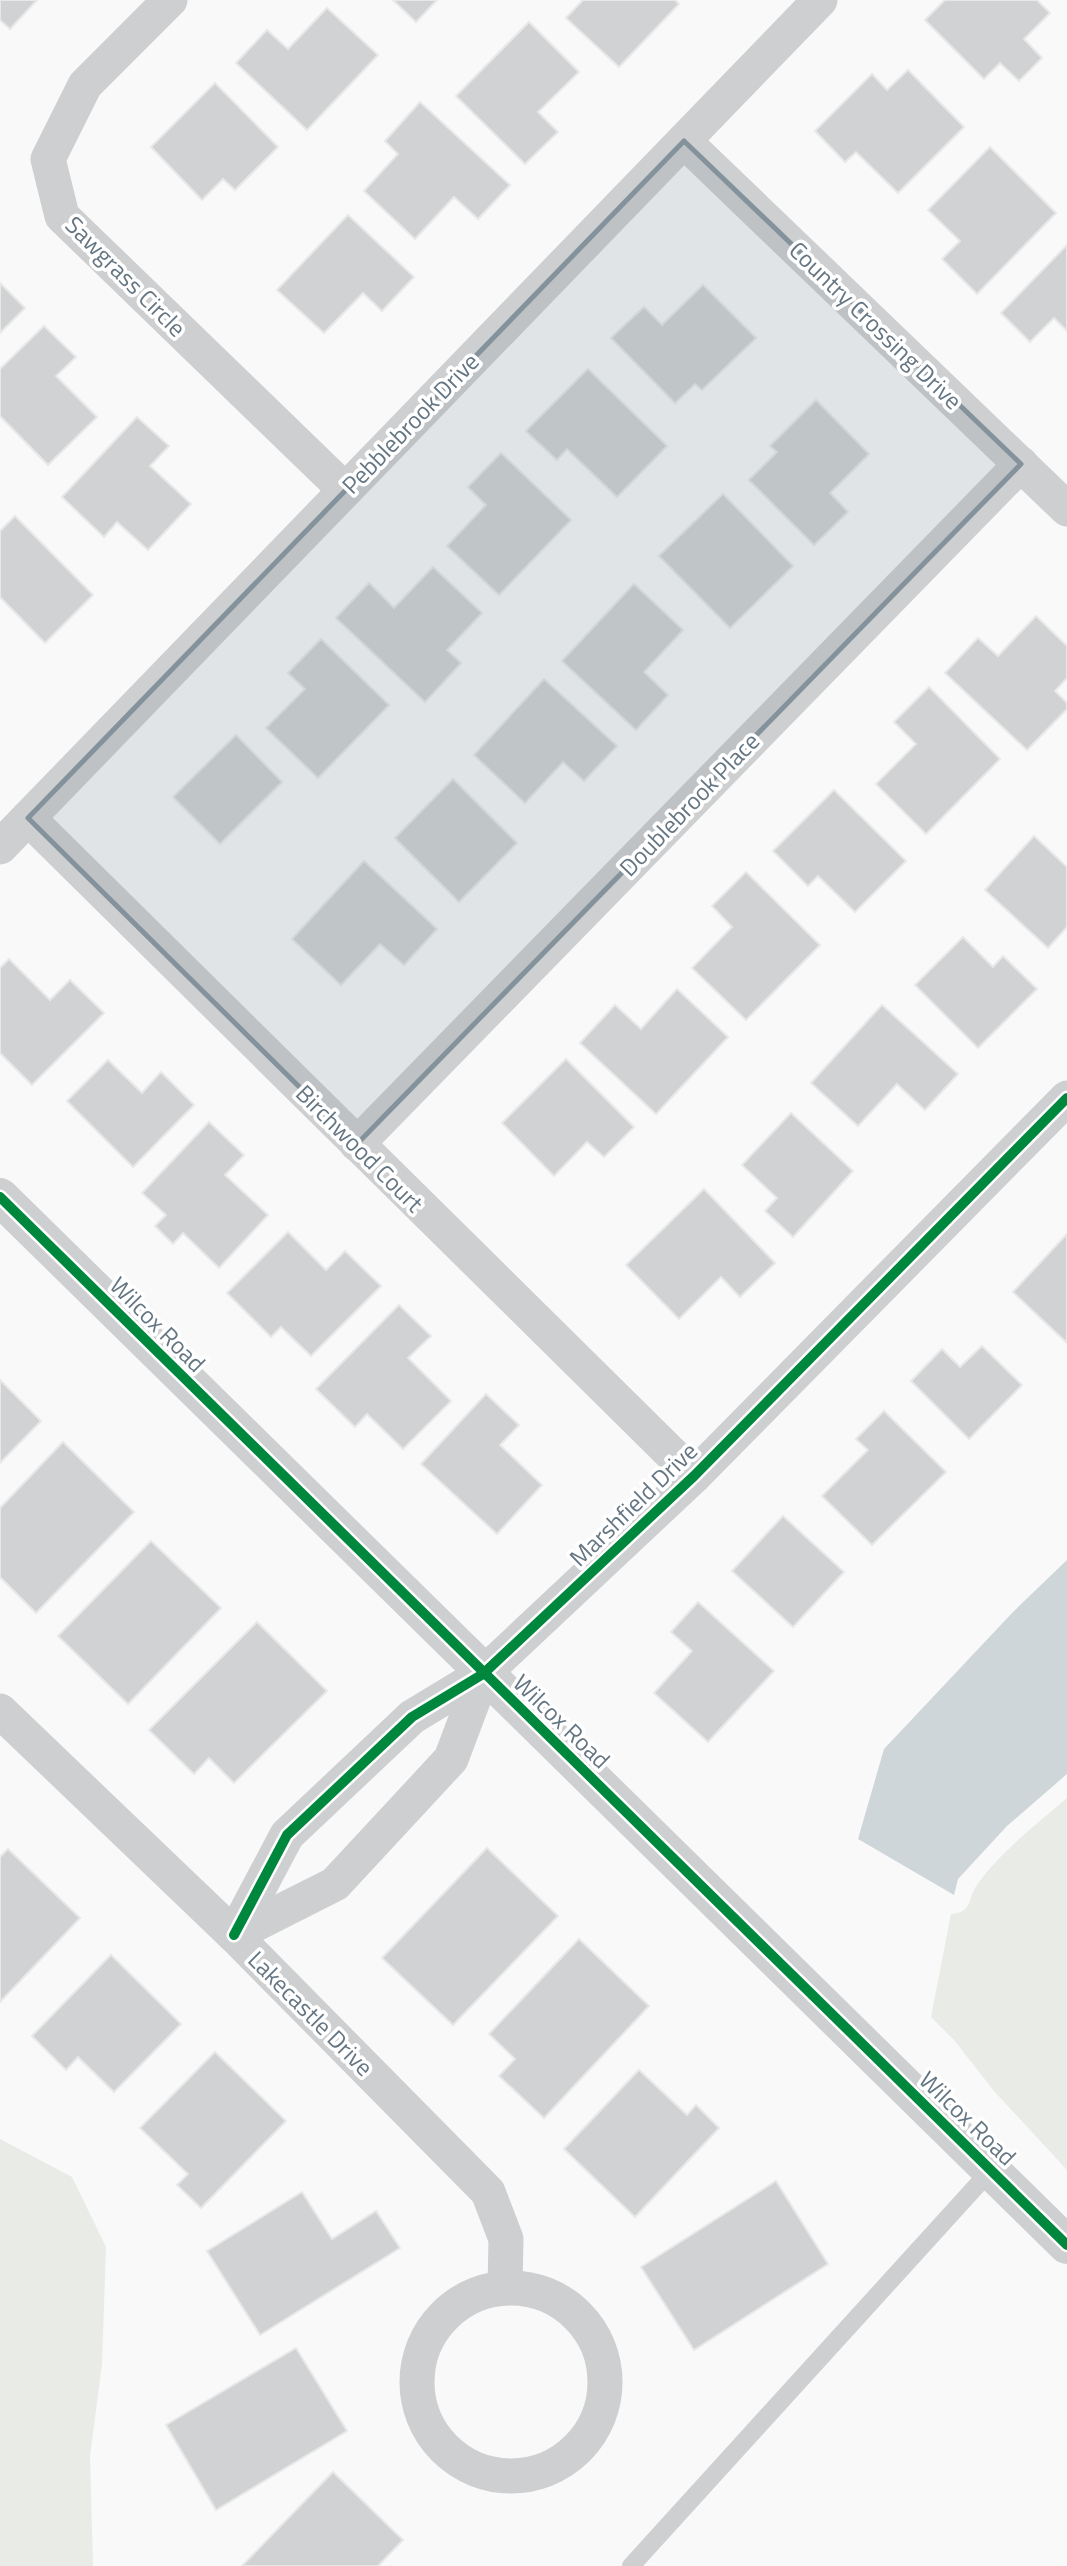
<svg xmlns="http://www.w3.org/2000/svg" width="1067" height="2566" font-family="'Titillium Web',sans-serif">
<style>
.green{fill:#e8ebe6}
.water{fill:#ced6d9}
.building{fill:#d0d2d3;stroke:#e8e8e8;stroke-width:2}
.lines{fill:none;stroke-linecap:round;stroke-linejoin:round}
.service{stroke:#cecfd0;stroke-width:18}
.minor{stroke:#cecfd0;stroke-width:35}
.tertiary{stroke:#cecfd0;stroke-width:38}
.cycleway-casing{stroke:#fff;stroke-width:15}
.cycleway{stroke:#00873e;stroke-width:10}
.marked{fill:#84929c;fill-opacity:0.2;stroke:#84929c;stroke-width:5;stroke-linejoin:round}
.labels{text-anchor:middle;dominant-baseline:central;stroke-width:7;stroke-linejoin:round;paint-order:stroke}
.street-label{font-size:24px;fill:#657683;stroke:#fff}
</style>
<rect width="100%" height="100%" fill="#f9f9f9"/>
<g class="green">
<path d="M1067,1798V2170L994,2091L954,2040L931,2017L951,1914C974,1912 967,1898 977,1885C999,1853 1038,1823 1067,1798Z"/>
<path d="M0,2139L72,2177L106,2247L102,2364L90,2456L93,2566H0Z"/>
</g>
<path class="water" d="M1067,1560V1774L1007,1826L958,1879L954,1895L858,1839L884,1749L1013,1612Z"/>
<g class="building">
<path d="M0,0H37L10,29L0,20Z"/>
<path d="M393,0H437L416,22Z"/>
<path d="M583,0H675L679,4L619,67L566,18Z"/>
<path d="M945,0H1037L1050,13L1024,39L1042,58L1019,81L1000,63L984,79L925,20Z"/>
<path d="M327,8L378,55L307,130L236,63L267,30L288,49Z"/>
<path d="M529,22L579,72L538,112L558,132L525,164L456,96Z"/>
<path d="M908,70L964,127L898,193L856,152L845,162L815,131L872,74L887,90Z"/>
<path d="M215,83L278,147L235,190L223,179L202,200L151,147Z"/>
<path d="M420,102L510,185L478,219L454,197L415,239L364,191L398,154L385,141Z"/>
<path d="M990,147L1056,213L977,294L942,259L960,241L928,210Z"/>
<path d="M348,215L414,277L382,311L363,293L324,333L277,290Z"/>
<path d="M1067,245V331L1054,318L1030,342L1001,313Z"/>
<path d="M0,283L25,308L0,333Z"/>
<path d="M703,285L756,338L702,390L695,384L675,403L611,338L644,307L662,325Z"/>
<path d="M44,326L76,357L56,376L97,417L48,465L0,416V369Z"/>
<path d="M588,369L667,446L617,497L567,449L557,460L526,431Z"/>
<path d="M816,400L869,454L830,493L848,512L814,545L749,480L777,452L770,446Z"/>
<path d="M137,417L169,446L150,466L191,504L148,550L117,522L104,537L62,497Z"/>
<path d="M501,453L571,520L499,595L447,546L486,505L468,487Z"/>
<path d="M723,494L793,566L730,628L659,556Z"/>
<path d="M15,516L93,595L45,643L0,597V531Z"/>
<path d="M433,567L482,613L447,650L461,663L425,702L336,618L369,583L394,608Z"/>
<path d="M634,584L683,630L644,672L668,695L636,730L562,661Z"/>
<path d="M1036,616L1067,646V678L1055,691L1067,703V709L1027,750L945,673L978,638L998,656Z"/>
<path d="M321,639L389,705L318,778L266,728L305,689L288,673Z"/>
<path d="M544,679L617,746L584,781L563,762L525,803L474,755Z"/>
<path d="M929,687L1000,759L926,834L876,784L916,744L894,722Z"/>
<path d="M236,735L282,782L220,844L173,797Z"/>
<path d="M453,779L517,843L459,902L395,838Z"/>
<path d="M834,790L906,861L855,912L818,876L808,886L773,851Z"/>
<path d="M1034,836L1067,867V927L1048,948L985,890Z"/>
<path d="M364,861L437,929L404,965L380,944L341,985L292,939Z"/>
<path d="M746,872L820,945L746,1020L692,968L732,927L712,906Z"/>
<path d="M963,937L993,967L1003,956L1037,989L978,1048L915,985Z"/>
<path d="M9,959L50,1000L70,980L104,1013L32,1085L0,1053V968Z"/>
<path d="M677,989L728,1037L656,1114L580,1043L615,1005L641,1029Z"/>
<path d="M882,1005L958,1074L925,1110L897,1084L858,1126L811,1083Z"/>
<path d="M566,1059L634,1127L604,1157L587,1142L554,1176L502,1123Z"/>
<path d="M108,1060L142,1093L161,1072L194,1105L133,1167L67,1101Z"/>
<path d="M791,1113L853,1171L793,1237L765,1211L777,1198L742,1165Z"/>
<path d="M209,1122L244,1155L225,1175L268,1215L219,1268L183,1233L173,1244L155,1226L166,1215L142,1193Z"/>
<path d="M704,1189L775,1263L740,1297L721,1277L679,1319L626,1265Z"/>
<path d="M288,1232L326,1270L345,1251L381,1286L311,1356L281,1327L271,1337L227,1293Z"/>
<path d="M1067,1234V1343L1013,1292Z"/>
<path d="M399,1305L431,1336L408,1358L451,1401L403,1449L367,1414L355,1427L316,1389Z"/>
<path d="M982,1346L1022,1385L969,1439L911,1381L942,1349L960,1367Z"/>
<path d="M0,1380L41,1421L0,1463Z"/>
<path d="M486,1394L519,1425L500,1445L542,1485L497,1534L421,1464Z"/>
<path d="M884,1411L946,1472L872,1545L822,1496L868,1450L856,1439Z"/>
<path d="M63,1442L134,1512L36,1613L0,1577V1508Z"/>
<path d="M783,1516L844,1572L793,1627L732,1571Z"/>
<path d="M151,1541L221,1608L128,1704L58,1636Z"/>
<path d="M698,1602L774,1671L708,1742L654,1693L692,1651L671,1632Z"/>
<path d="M257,1622L327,1691L234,1783L209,1758L194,1774L149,1730Z"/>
<path d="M487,1848L558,1916L453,2025L382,1958Z"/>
<path d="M8,1849L80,1918L0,2002V1857Z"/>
<path d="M579,1939L649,2006L544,2118L499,2076L515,2059L489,2034Z"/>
<path d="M111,1955L181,2024L114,2092L78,2057L66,2070L32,2036Z"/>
<path d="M215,2052L286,2121L201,2208L177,2185L188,2174L140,2128Z"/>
<path d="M639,2070L687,2115L696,2105L719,2128L635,2217L564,2149Z"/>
<path d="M776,2181L828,2264L694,2350L641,2267Z"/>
<path d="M302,2192L332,2239L376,2211L400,2248L260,2335L207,2251Z"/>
<path d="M296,2348L347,2431L216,2510L166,2425Z"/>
<path d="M333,2472L403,2540L378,2566H242Z"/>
</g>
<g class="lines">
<path class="service" d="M631,2566L991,2170"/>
<g class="minor">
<path d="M170,0L85,85L48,159L62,216L345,490"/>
<path d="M684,141L1067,509"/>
<path d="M28,818L694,1476"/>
<path d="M0,847L820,0"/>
<path d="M357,1144L1021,464"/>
<path d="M0,1711L234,1935L488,2192L506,2239L505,2287"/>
<path d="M234,1935L287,1835L412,1717L483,1674L694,1476L1067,1098"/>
<path d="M234,1935L335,1884L451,1759L483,1674"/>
<circle cx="511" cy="2382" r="94"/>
</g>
<path class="tertiary" d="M0,1197L1067,2245"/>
<defs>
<g id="cycleway">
<path d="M0,1197L1067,2245"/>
<path d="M234,1935L287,1835L412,1717L483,1674L694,1476L1067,1098"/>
</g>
</defs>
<use href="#cycleway" class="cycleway-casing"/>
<use href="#cycleway" class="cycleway"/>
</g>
<path class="marked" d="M684,141L1021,464L357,1144L28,818Z"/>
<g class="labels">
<g class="street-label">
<text transform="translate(126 276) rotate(45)">Sawgrass Circle</text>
<text transform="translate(876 325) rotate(44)">Country Crossing Drive</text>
<text transform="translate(410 423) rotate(-46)">Pebblebrook Drive</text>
<text transform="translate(689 804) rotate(-46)">Doublebrook Place</text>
<text transform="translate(360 1148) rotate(45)">Birchwood Court</text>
<text transform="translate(158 1324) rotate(45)">Wilcox Road</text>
<text transform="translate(633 1504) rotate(-44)">Marshfield Drive</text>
<text transform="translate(562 1721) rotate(44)">Wilcox Road</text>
<text transform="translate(311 2013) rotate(45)">Lakecastle Drive</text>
<text transform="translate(968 2118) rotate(44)">Wilcox Road</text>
</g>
</g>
</svg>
